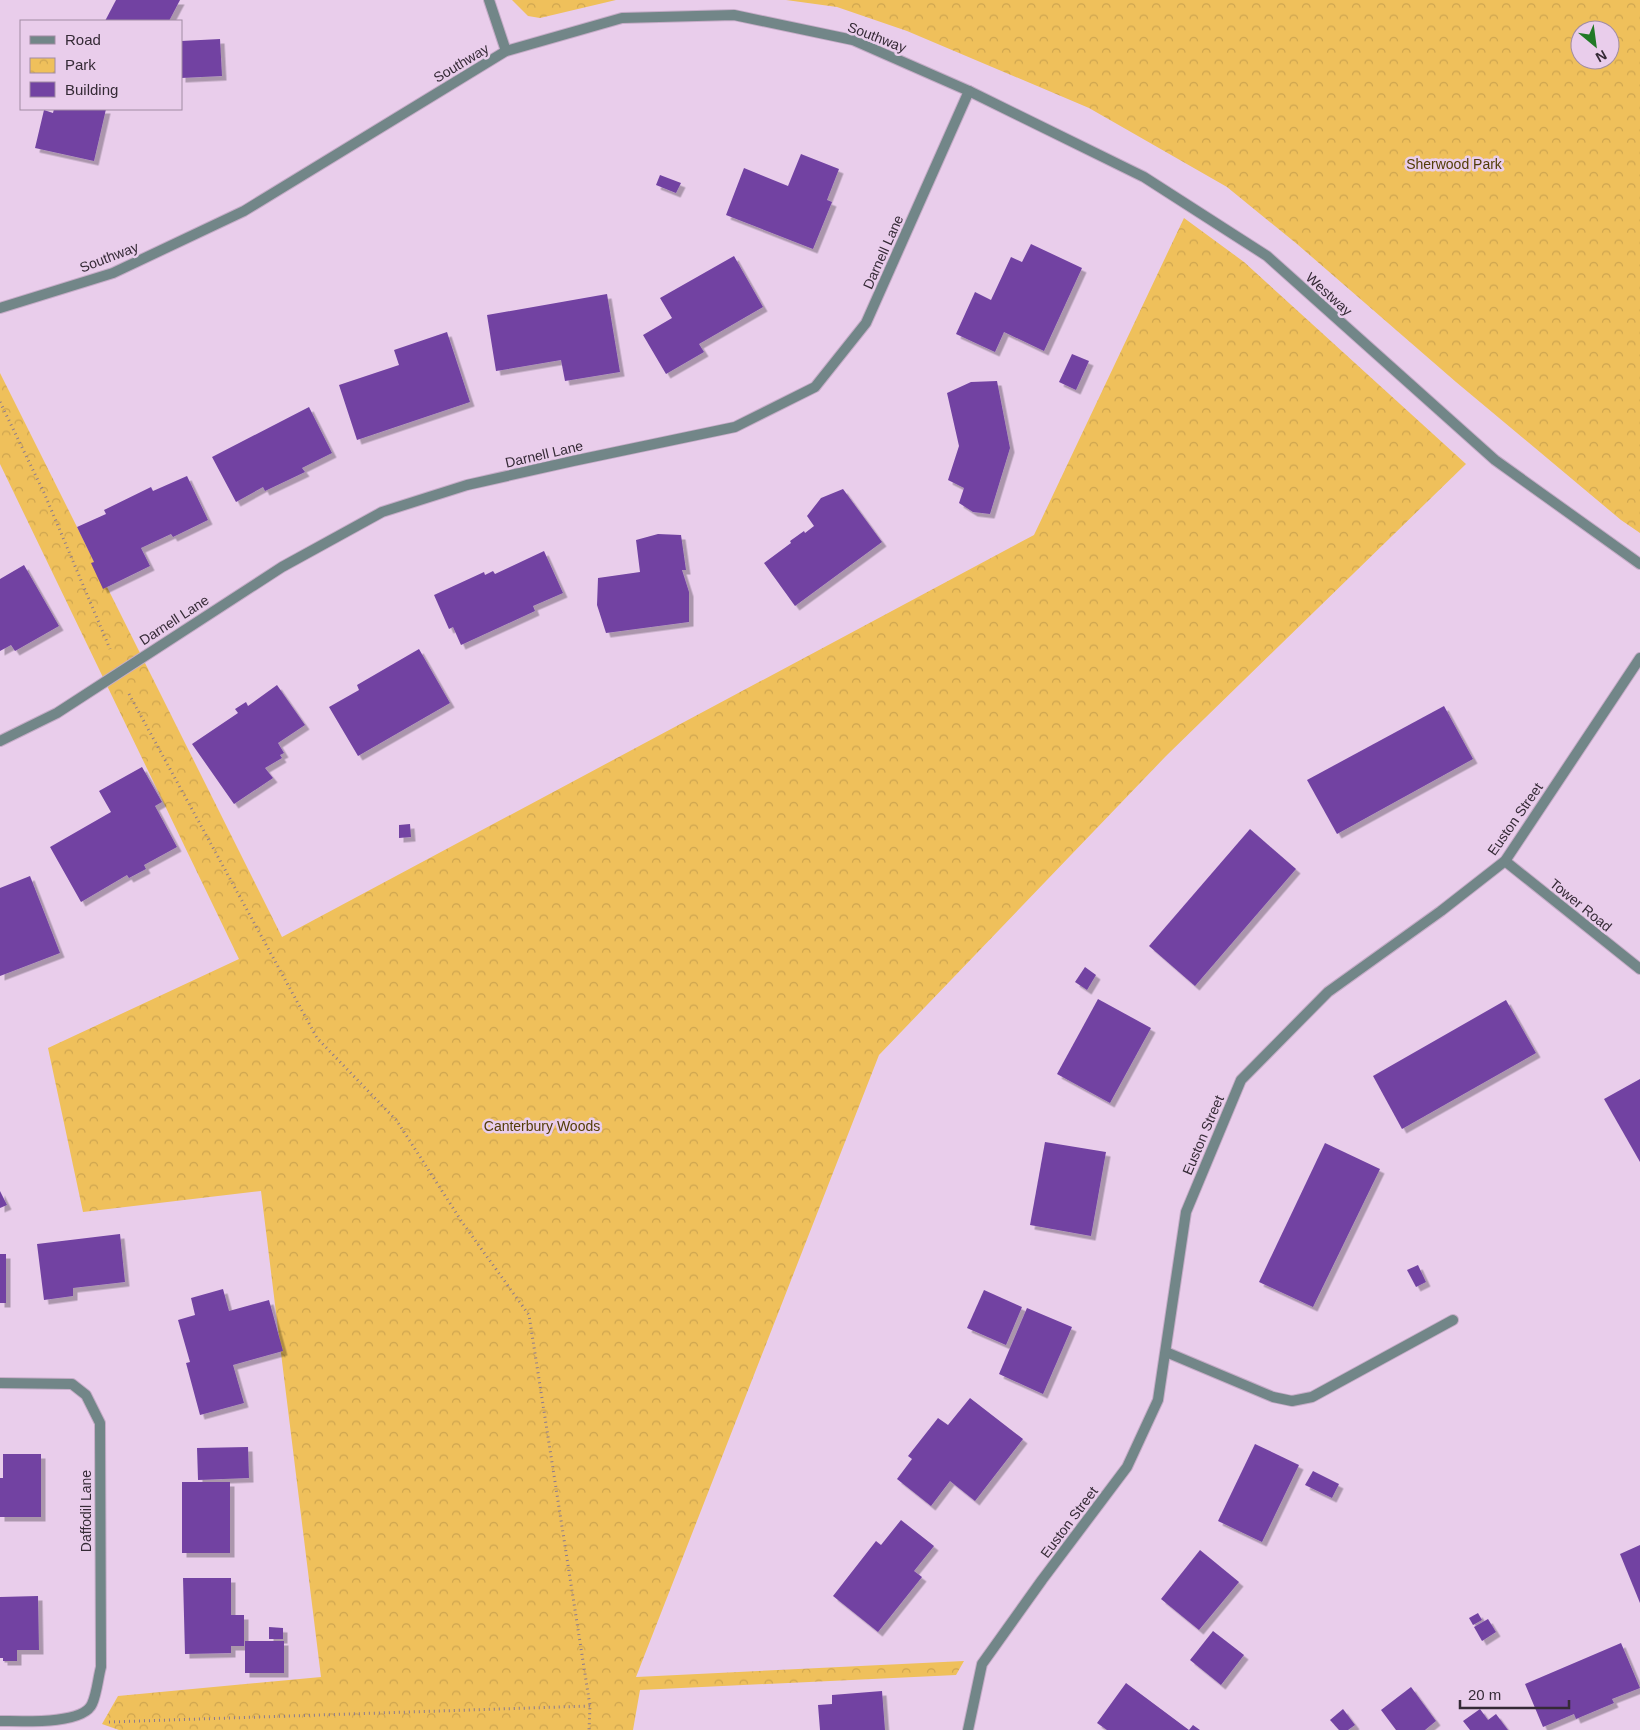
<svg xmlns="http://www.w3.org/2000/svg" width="1640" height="1730" font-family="Helvetica,sans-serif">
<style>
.park{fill:url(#park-crowns);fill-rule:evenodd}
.building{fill:#7243a2;filter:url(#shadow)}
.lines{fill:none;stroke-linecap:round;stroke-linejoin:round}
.lane-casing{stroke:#c5acc7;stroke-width:12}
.street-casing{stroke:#c5acc7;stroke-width:12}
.path{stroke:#8c798d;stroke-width:3;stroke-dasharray:1 4;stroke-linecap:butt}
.lane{stroke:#728688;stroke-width:10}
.street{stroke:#728688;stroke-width:10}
.labels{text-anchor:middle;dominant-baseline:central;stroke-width:5;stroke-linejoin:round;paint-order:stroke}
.street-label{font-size:14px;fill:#352a36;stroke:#e9cdeb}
.park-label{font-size:14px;fill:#523c07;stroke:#e9cdeb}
</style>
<defs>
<pattern id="park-crowns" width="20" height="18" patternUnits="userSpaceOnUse" patternTransform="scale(1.25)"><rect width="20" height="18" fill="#efc05b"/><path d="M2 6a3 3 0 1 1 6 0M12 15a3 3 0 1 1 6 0" fill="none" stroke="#cea550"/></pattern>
<filter id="shadow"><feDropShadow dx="4.5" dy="4.5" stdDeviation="0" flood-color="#0004"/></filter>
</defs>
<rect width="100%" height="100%" fill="#e9cdeb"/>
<g class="park">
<path d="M512,0H616L540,18L528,16Z"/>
<path d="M786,0H1640V533L1621,520L1456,382L1297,244L1227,187L1089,108L907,31L837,7ZM1580,30H1610V60H1580Z"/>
<path d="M1184,218L1244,262L1466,464L1166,756L879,1055L636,1677L964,1661L956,1675L640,1690L633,1730H119L102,1724L118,1696L321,1677L261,1191L83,1212L48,1048L239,959L0,464V373L282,937L1034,535Z"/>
</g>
<g class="building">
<path d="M116,0H180L169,21H105Z"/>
<path d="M220,39L222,76L181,78V41Z"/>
<path d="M54,109H106L94,161L35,148L44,110L53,113Z"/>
<path d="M801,154L839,169L827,200L832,202L813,249L726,215L744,168L788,186Z"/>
<path d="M660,175L681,183L676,193L656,185Z"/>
<path d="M1031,244L1082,268L1044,351L1004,332L995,352L956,334L975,292L991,300L1011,257L1022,262Z"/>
<path d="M734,256L763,307L699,344L704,352L666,374L643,335L672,318L660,298Z"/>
<path d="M607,294L620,372L565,381L561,360L496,371L487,315Z"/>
<path d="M447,332L470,402L357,440L339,385L399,365L394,350Z"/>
<path d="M1072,354L1089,361L1076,390L1059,382Z"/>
<path d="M997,381L1010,448L990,514L973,512L959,503L964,488L948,480L959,446L947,393L971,382Z"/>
<path d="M309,407L332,453L302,468L305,472L265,491L263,487L236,502L212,457Z"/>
<path d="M187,476L208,520L173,537L171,534L141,548L150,566L103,589L91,563L94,562L77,527L106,514L104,510L151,487L153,491Z"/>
<path d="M843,489L882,542L795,606L764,563L791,543L790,541L804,531L805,533L814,526L807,516L821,498Z"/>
<path d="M658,534L681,535L686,570H682L689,592V622L606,633L597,605L598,578L640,572L636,540Z"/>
<path d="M544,551L563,593L533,606L535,611L461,645L453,627L449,629L434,595L484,572L485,575L493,571L495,574Z"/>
<path d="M24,565L59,626L15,651L11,645L0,651V579Z"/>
<path d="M419,649L450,703L358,756L329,707L359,690L357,685Z"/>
<path d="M277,685L305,725L278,743L284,753L280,755L282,758L265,768L273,778L234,804L192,744L238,713L235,709L246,702L248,706Z"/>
<path d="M1444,706L1473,759L1337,834L1307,780Z"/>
<path d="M142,767L162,802L155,806L177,847L144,865L146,869L129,878L127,875L81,902L50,847L111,812L99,791Z"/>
<path d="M410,824L411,837L399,838V825Z"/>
<path d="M1250,829L1296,869L1195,986L1149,946Z"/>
<path d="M30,876L60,953L0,976V888Z"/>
<path d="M1085,967L1096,975L1087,990L1075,982Z"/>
<path d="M1098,999L1151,1028L1110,1103L1057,1074Z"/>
<path d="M1506,1000L1536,1053L1402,1129L1373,1076Z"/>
<path d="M1640,1079V1162L1604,1099Z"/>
<path d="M1045,1142L1106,1152L1091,1236L1030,1225Z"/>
<path d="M1325,1143L1380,1169L1313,1307L1259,1282Z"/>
<path d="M0,1191L7,1205L0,1208Z"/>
<path d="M120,1234L125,1282L73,1288V1296L44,1300L37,1244Z"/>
<rect x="0" y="1254" width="6" height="49"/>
<path d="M1418,1265L1426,1282L1416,1287L1407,1270Z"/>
<path d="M223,1289L229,1311L269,1300L283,1351L233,1365L244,1403L200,1415L186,1363L190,1362L178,1320L195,1315L191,1298Z"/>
<path d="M984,1290L1022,1307L1006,1345L967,1328Z"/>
<path d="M1027,1308L1072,1327L1043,1394L999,1374Z"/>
<path d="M970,1398L1023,1439L975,1501L950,1481L931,1506L897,1479L912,1459L908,1456L938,1418L948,1425Z"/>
<path d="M1255,1444L1299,1465L1262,1542L1218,1521Z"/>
<path d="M248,1447L249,1478L198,1480L197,1448Z"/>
<path d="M3,1454H41V1517H0V1478H3Z"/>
<path d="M1313,1471L1339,1484L1332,1498L1305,1485Z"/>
<rect x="182" y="1482" width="48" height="71"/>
<path d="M901,1520L934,1546L914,1571L922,1577L878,1632L833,1596L876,1541L881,1545Z"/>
<path d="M1640,1545V1603L1620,1554Z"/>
<path d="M1200,1550L1239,1582L1199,1630L1161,1599Z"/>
<path d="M183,1578H231V1615H244V1646H231V1653L185,1654Z"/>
<path d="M38,1596L39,1650H17V1661H3V1658H0V1597Z"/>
<path d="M1478,1613L1482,1620L1473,1625L1469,1618Z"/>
<path d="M1488,1619L1496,1632L1482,1641L1474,1627Z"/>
<path d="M269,1627L283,1628V1639H269Z"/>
<path d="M1213,1631L1244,1655L1221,1685L1190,1660Z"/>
<rect x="245" y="1641" width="39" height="32"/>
<path d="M1621,1643L1640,1688L1612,1699L1614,1703L1576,1719L1574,1714L1543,1727L1525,1684Z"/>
<path d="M1126,1683L1189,1730L1193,1725L1200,1730H1107L1097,1723Z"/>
<path d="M1411,1687L1436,1721L1425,1730H1396L1381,1710Z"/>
<path d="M882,1691L885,1730H820L818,1705L832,1704V1695Z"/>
<path d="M1343,1709L1355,1725L1348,1730H1339L1330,1720Z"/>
<path d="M1480,1709L1488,1720L1496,1714L1508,1730H1470L1463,1721Z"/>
</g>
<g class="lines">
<defs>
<path id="lane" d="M1166,1352L1273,1397L1292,1401L1312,1397L1453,1320"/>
<g id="street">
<path d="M489,0L506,51"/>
<path d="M0,308L113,273L244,211L506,51L622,18L734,15L853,40L969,91L1144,177L1267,256L1495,460L1640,564"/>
<path d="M0,741L57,713L282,567L382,512L467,485L573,461L735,427L815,387L866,323L969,91"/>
<path d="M1505,861L1640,969"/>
<path d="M0,1383L72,1384L86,1395L100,1423L101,1667C98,1678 97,1693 92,1704C83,1725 20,1721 0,1721"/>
<path d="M968,1730L982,1664L1042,1580L1127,1467L1158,1400L1186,1212L1241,1080L1328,992L1441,911L1505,861L1640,658"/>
</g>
</defs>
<use href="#lane" class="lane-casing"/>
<use href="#street" class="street-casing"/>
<g class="path">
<path d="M0,402L45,495L110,649"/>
<path d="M129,694L317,1038L397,1121L462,1222L529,1315L590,1706L589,1730"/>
<path d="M109,1722L590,1706"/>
</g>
<use href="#lane" class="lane"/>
<use href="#street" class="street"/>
</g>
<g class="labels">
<g class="street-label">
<text transform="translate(877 37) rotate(21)">Southway</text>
<text transform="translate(461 63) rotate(-31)">Southway</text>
<text transform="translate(883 252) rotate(-66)">Darnell Lane</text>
<text transform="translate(109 257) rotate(-21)">Southway</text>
<text transform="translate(1329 294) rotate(42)">Westway</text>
<text transform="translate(544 454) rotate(-13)">Darnell Lane</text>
<text transform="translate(174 620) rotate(-33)">Darnell Lane</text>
<text transform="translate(1515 819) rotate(-55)">Euston Street</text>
<text transform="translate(1581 905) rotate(39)">Tower Road</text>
<text transform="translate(1203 1135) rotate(-67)">Euston Street</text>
<text transform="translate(86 1511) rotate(-90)">Daffodil Lane</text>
<text transform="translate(1069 1522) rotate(-53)">Euston Street</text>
</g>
<g class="park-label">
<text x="1454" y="164">Sherwood Park</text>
<text x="542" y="1126">Canterbury Woods</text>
</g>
</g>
<rect x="20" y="20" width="162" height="90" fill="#e9cdeb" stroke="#a18ca3"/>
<rect x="30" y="36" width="25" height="8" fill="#728688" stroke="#a18ca3"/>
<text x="65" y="45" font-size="15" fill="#352a36">Road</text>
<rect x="30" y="58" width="25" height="15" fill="url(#park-crowns)" stroke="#a18ca3"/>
<text x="65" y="70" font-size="15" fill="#352a36">Park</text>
<rect x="30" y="82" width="25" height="15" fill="#7243a2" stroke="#a18ca3"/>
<text x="65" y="95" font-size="15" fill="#352a36">Building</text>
<g transform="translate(1595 45) rotate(151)"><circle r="24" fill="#e9cdeb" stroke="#a18ca3"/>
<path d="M0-4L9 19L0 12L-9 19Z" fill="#217926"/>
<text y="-8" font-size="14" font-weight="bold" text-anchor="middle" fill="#352a36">N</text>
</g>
<path d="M1460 1700v8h109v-8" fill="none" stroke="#352a36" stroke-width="2.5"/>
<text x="1468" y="1700" font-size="15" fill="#352a36" stroke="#e9cdeb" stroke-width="4" paint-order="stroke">20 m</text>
</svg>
